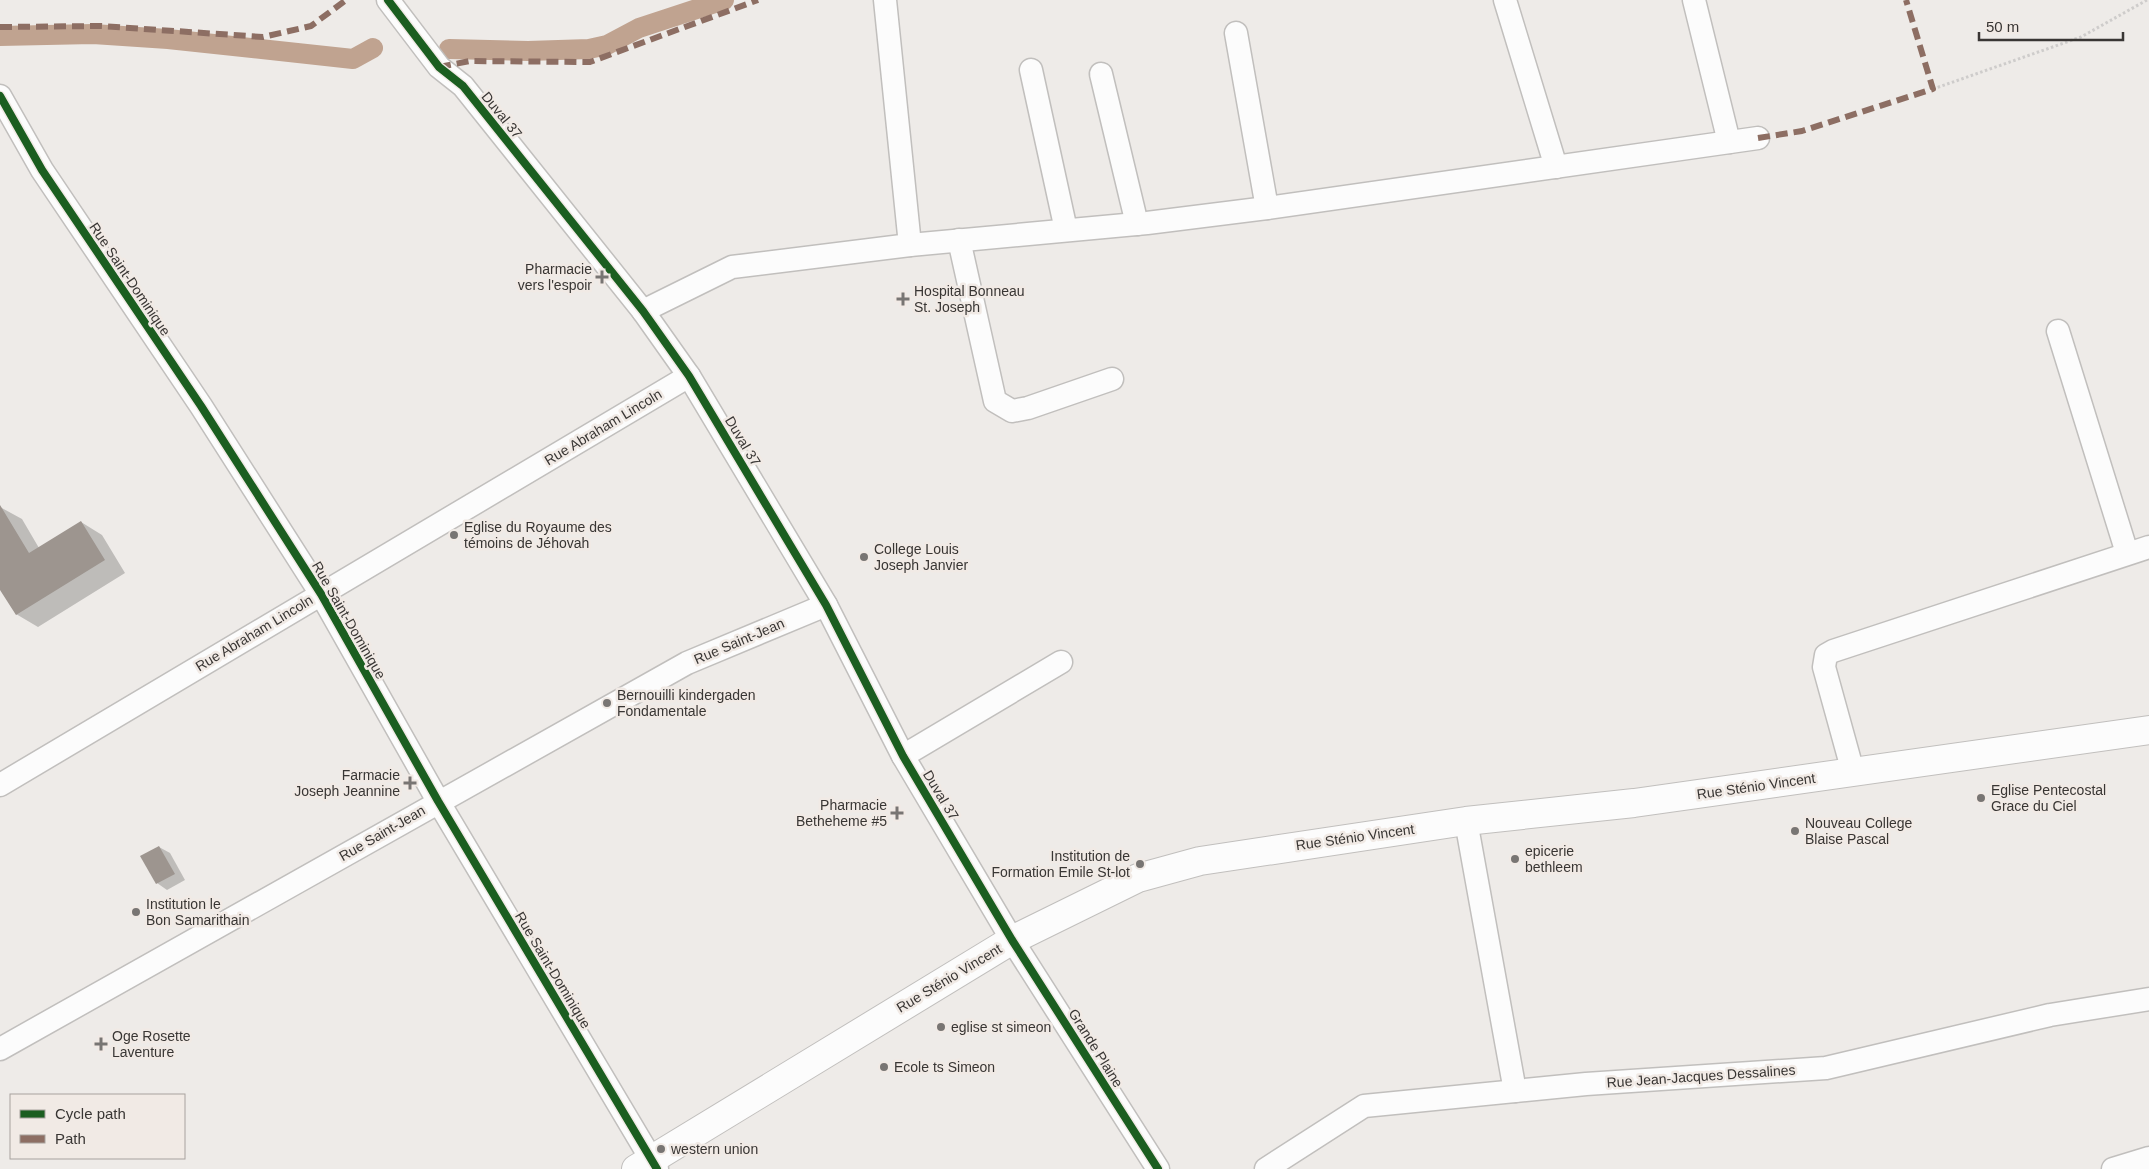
<svg xmlns="http://www.w3.org/2000/svg" width="2149" height="1169" font-family="Helvetica,sans-serif">
<style>
.shadow{fill:#0003}
.lines{fill:none;stroke-linecap:round;stroke-linejoin:round}
.canal{stroke:#c0a390;stroke-width:20}
.building{fill:#9d958f}
.minor-casing{stroke:#c1bfbd;stroke-width:25}
.major-casing{stroke:#c1bfbd;stroke-width:30}
.path{stroke:#cecccb;stroke-width:3;stroke-dasharray:2.5 2.5;stroke-linecap:butt}
.minor{stroke:#fcfcfc;stroke-width:22}
.major{stroke:#fcfcfc;stroke-width:28}
.quiet{stroke:#8d6e63;stroke-width:6;stroke-dasharray:12 6;stroke-linecap:butt}
.cycleway-casing{stroke:#f1eae5;stroke-width:11}
.cycleway{stroke:#1b5e20;stroke-width:8}
.poi-dot{fill:#787573;stroke:#f1eae5;stroke-width:2}
.labels{text-anchor:middle;dominant-baseline:central;stroke-width:5;stroke-linejoin:round;paint-order:stroke}
.street-label{font-size:14px;fill:#393634;stroke:#f1eae5}
.poi-label{font-size:14px;fill:#393634;stroke:#f1eae5;text-anchor:start}
</style>
<rect width="100%" height="100%" fill="#eeebe8"/>
<g class="shadow">
<path d="M0,507L22,519L39,548L81,522L102,535L125,573L38,627L16,614L0,587Z"/>
<path d="M159,847L170,853L185,880L167,890L157,883Z"/>
</g>
<g class="lines">
<g class="canal">
<path d="M0,36L93,34L168,39L353,59L373,48"/>
<path d="M449,49L528,51L589,49L607,45L639,28L724,0"/>
</g>
</g>
<g class="building">
<path d="M0,505L29,553L81,521L105,560L16,615L0,590Z"/>
<path d="M159,846L175,874L156,884L140,856Z"/>
</g>
<g class="lines">
<defs>
<g id="minor">
<path d="M388,0L439,67L463,86L643,311L689,376L826,605L903,756L1012,940L1158,1169"/>
<path d="M885,0L910,245"/>
<path d="M1505,0L1556,167"/>
<path d="M1694,0L1729,142"/>
<path d="M1236,33L1267,208"/>
<path d="M1031,70L1066,230"/>
<path d="M1101,74L1137,224"/>
<path d="M0,96L42,170L201,406L321,594L438,801L657,1169"/>
<path d="M959,240L995,401L1012,411L1028,408L1112,379"/>
<path d="M643,311L732,267L910,245L1147,223L1267,208L1758,138"/>
<path d="M2058,331L2127,553"/>
<path d="M903,756L1061,662"/>
<path d="M1853,772L1824,667L1826,655L1833,651L2149,547"/>
<path d="M0,785L689,376"/>
<path d="M1466,821L1515,1091"/>
<path d="M0,1049L687,663L826,605"/>
<path d="M1266,1169L1364,1106L1586,1084L1826,1068L2050,1015L2149,999"/>
<path d="M2113,1169L2149,1158"/>
</g>
<path id="major" d="M636,1169L1012,940L1138,878L1200,861L1466,821L1634,803L2149,730"/>
</defs>
<use href="#minor" class="minor-casing"/>
<use href="#major" class="major-casing"/>
<path class="path" d="M1933,89L2081,37L2147,0"/>
<use href="#minor" class="minor"/>
<use href="#major" class="major"/>
<g class="quiet">
<path d="M0,27L101,26L263,37L311,26L346,0"/>
<path d="M439,67L470,61L590,62L758,0"/>
<path d="M1758,138L1802,131L1933,89L1906,0"/>
</g>
<defs>
<g id="cycleway">
<path d="M388,0L439,67L463,86L643,311L689,376L826,605L903,756L1012,940L1158,1169"/>
<path d="M0,96L42,170L201,406L321,594L438,801L657,1169"/>
</g>
</defs>
<use href="#cycleway" class="cycleway-casing"/>
<use href="#cycleway" class="cycleway"/>
</g>
<g class="poi-dot">
<path d="M599.5 269.5h5v5h5v5h-5v5h-5v-5h-5v-5h5z"/>
<path d="M900.5 291.5h5v5h5v5h-5v5h-5v-5h-5v-5h5z"/>
<circle cx="454" cy="535" r="5"/>
<circle cx="864" cy="557" r="5"/>
<circle cx="607" cy="703" r="5"/>
<path d="M407.5 775.5h5v5h5v5h-5v5h-5v-5h-5v-5h5z"/>
<circle cx="1981" cy="798" r="5"/>
<path d="M894.5 805.5h5v5h5v5h-5v5h-5v-5h-5v-5h5z"/>
<circle cx="1795" cy="831" r="5"/>
<circle cx="1515" cy="859" r="5"/>
<circle cx="1140" cy="864" r="5"/>
<circle cx="136" cy="912" r="5"/>
<circle cx="941" cy="1027" r="5"/>
<path d="M98.5 1036.5h5v5h5v5h-5v5h-5v-5h-5v-5h5z"/>
<circle cx="884" cy="1067" r="5"/>
<circle cx="661" cy="1149" r="5"/>
</g>
<g class="labels">
<g class="street-label">
<text transform="translate(502 115) rotate(51)">Duval 37</text>
<text transform="translate(130 279) rotate(56)">Rue Saint-Dominique</text>
<text transform="translate(603 427) rotate(-31)">Rue Abraham Lincoln</text>
<text transform="translate(743 441) rotate(59)">Duval 37</text>
<text transform="translate(349 620) rotate(60)">Rue Saint-Dominique</text>
<text transform="translate(254 633) rotate(-31)">Rue Abraham Lincoln</text>
<text transform="translate(739 641) rotate(-23)">Rue Saint-Jean</text>
<text transform="translate(1756 786) rotate(-8)">Rue Sténio Vincent</text>
<text transform="translate(941 795) rotate(59)">Duval 37</text>
<text transform="translate(382 833) rotate(-30)">Rue Saint-Jean</text>
<text transform="translate(1355 837) rotate(-8)">Rue Sténio Vincent</text>
<text transform="translate(553 970) rotate(59)">Rue Saint-Dominique</text>
<text transform="translate(949 978) rotate(-31)">Rue Sténio Vincent</text>
<text transform="translate(1096 1048) rotate(58)">Grande Plaine</text>
<text transform="translate(1701 1076) rotate(-4)">Rue Jean-Jacques Dessalines</text>
</g>
<g class="poi-label">
<text x="592" y="269" text-anchor="end">Pharmacie<tspan x="592" dy="16">vers l'espoir</tspan></text>
<text x="914" y="291">Hospital Bonneau<tspan x="914" dy="16">St. Joseph</tspan></text>
<text x="464" y="527">Eglise du Royaume des<tspan x="464" dy="16">témoins de Jéhovah</tspan></text>
<text x="874" y="549">College Louis<tspan x="874" dy="16">Joseph Janvier</tspan></text>
<text x="617" y="695">Bernouilli kindergaden<tspan x="617" dy="16">Fondamentale</tspan></text>
<text x="400" y="775" text-anchor="end">Farmacie<tspan x="400" dy="16">Joseph Jeannine</tspan></text>
<text x="1991" y="790">Eglise Pentecostal<tspan x="1991" dy="16">Grace du Ciel</tspan></text>
<text x="887" y="805" text-anchor="end">Pharmacie<tspan x="887" dy="16">Betheheme #5</tspan></text>
<text x="1805" y="823">Nouveau College<tspan x="1805" dy="16">Blaise Pascal</tspan></text>
<text x="1525" y="851">epicerie<tspan x="1525" dy="16">bethleem</tspan></text>
<text x="1130" y="856" text-anchor="end">Institution de<tspan x="1130" dy="16">Formation Emile St-lot</tspan></text>
<text x="146" y="904">Institution le<tspan x="146" dy="16">Bon Samarithain</tspan></text>
<text x="951" y="1027">eglise st simeon</text>
<text x="112" y="1036">Oge Rosette<tspan x="112" dy="16">Laventure</tspan></text>
<text x="894" y="1067">Ecole ts Simeon</text>
<text x="671" y="1149">western union</text>
</g>
</g>
<rect x="10" y="1094" width="175" height="65" fill="#f1eae5" stroke="#a7a29e"/>
<rect x="20" y="1110" width="25" height="8" fill="#1b5e20" stroke="#a7a29e"/>
<text x="55" y="1119" font-size="15" fill="#393634">Cycle path</text>
<rect x="20" y="1135" width="25" height="8" fill="#8d6e63" stroke="#a7a29e"/>
<text x="55" y="1144" font-size="15" fill="#393634">Path</text>
<path d="M1979 32v8h144v-8" fill="none" stroke="#393634" stroke-width="2.5"/>
<text x="1986" y="32" font-size="15" fill="#393634" stroke="#f1eae5" stroke-width="4" paint-order="stroke">50 m</text>
</svg>
